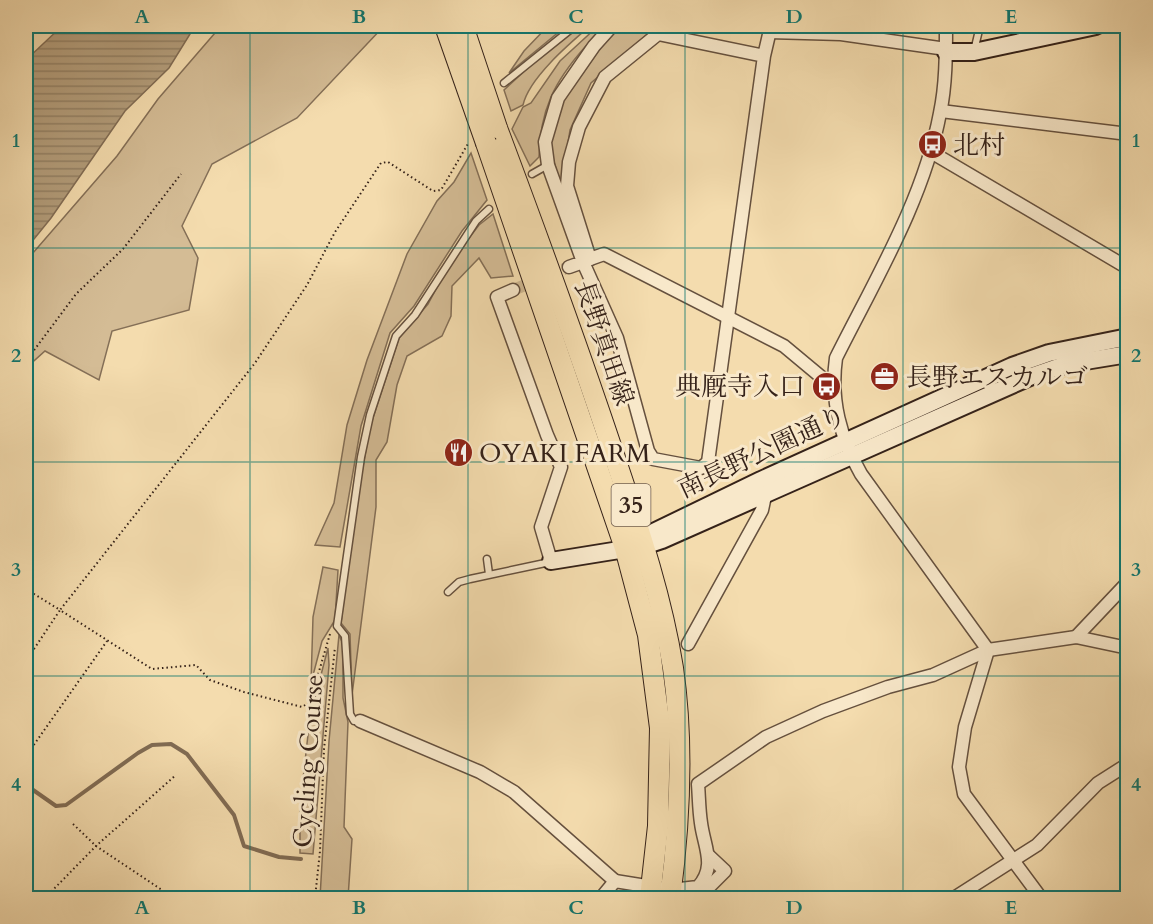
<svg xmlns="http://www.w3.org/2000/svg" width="1153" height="924" font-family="Cardo,'Noto Serif JP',serif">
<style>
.grass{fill:#d4bc95;stroke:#846f57;stroke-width:1.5}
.water{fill:url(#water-rules);stroke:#816c54;stroke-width:1.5}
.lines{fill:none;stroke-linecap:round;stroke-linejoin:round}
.stream{stroke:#816c54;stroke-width:4}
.street-tunnel{stroke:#ceb790;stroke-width:12;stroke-dasharray:12 6;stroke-linecap:butt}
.lane-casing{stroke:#65503e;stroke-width:9}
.street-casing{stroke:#65503e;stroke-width:15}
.secondary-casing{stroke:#352219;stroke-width:20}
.primary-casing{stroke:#352219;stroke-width:22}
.path{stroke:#352219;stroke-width:2;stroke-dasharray:1.5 3;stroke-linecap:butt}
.lane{stroke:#f8e8ca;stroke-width:6}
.street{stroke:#f8e8ca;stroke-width:12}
.secondary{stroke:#f8e8ca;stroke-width:16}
.primary{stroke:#f4dcae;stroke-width:20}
.primary-bridge-casing{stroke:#352219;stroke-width:22;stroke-linecap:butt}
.primary-bridge{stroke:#f4dcae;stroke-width:20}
.grid{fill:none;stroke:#0f766e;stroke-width:1.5;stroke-opacity:0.55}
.labels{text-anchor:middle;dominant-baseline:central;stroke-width:6;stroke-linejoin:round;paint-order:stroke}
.shield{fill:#f8e8ca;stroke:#705d4e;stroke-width:1.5}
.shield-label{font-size:24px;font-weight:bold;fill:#352219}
.poi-label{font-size:26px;fill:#352219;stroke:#f8e8ca;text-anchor:start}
.street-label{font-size:26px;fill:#352219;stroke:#f8e8ca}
.neatline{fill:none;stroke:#0f766e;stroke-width:2}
.grid-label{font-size:20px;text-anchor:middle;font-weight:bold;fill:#0f766e}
</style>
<defs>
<pattern id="water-rules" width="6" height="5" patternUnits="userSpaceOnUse" patternTransform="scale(1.5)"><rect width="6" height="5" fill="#b39d7b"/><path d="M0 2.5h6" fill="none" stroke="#928064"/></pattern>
</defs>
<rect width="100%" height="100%" fill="#f4dcae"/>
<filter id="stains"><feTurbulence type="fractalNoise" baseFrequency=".00333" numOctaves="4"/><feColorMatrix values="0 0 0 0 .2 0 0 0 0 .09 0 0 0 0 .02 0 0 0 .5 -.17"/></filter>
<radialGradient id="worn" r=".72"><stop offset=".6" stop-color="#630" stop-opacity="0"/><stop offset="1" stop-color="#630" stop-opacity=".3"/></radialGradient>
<g class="grass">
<path d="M221,26H384L297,118L212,164L182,226L198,258L189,310L112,331L99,380L45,351L26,368V261L117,156L158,99Z"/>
<path d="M548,26H566L509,73L524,51Z"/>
<path d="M580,26H590C569,44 529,78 523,105L511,111L504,90L553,45Z"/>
<path d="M598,26H603C599,34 591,40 585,47C554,82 540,110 539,157L530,166L512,129L523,107L531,103L560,61Z"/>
<path d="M616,26H652V30L591,83L570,130L561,188L550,146L563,101Z"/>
<path d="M471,153L487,200L462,231L414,306L390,333L361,426L340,547L315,545L334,503L347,425L367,360L407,254L437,201L454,182Z"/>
<path d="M493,214L513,276L491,278L479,258L452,286L451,316L442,336L407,356L397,385L387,442L376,460V507L352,695L350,634L341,623L354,517L370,427L399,338L428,304L450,263L479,225Z"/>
<path d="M323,567L338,570L335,620L322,641L311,683L313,617Z"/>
<path d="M339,635L343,644V698L348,722L344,827L352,839L348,898H320L329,741Z"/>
<path d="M328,648L329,665L313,854L300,853V806L310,717Z"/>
</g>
<path class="water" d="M62,26H195L169,68L125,111L51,218L26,249V60Z"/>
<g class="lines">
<path class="stream" d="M26,785L56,806L66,805L138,753L152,745L171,744L187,754L234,815L244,846L279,857L301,859"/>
<path class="street-tunnel" d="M513,290L569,267"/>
<defs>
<g id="lane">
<path d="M974,51L980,26"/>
<path d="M504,83L575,26"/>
<path d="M532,174L548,165"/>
<path d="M487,559L489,574"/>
<path d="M448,592L459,582L470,579L550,562"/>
<path d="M360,721H354L350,714L345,636L337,626L361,457L370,415L396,336L415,315L476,221L489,209"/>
</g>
<g id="street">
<path d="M946,26C946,54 946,85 940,113C924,199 875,280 836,358C830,400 840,437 861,474L988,650"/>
<path d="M769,32L841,34L946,49"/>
<path d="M764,56L658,34L605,77L579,127L569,162L567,186L590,259L583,262L617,338L648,451L653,459L701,468L708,462L764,56L771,26"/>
<path d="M941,111L1128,134"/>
<path d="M931,152L1128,268"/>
<path d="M590,259L604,254L784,346L832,386"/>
<path d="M569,267L583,262L548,165L545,142L558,98L594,46L612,26"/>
<path d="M513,290L497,297L547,435L561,467L541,527L551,561"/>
<path d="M1076,637L1128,582"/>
<path d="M688,644L762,510L765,496"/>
<path d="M988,650L965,727L959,767L964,794L1041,898"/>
<path d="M360,721L480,772L514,792L615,881"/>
<path d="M601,898L615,881L671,890L698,887C717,866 704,847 701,823C699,810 699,797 698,784L766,737L823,711L888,687L933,675L988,650L1076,637L1128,648"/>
<path d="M698,898L725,871L709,856"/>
<path d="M954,898L1037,845L1098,783L1128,764"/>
</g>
<g id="secondary">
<path d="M946,52H974L1096,26"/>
<path d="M633,542L761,480L1012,366L1049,353L1128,337"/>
<path d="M551,561L644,546L662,540L1032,376L1067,364L1128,354"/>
</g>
<g id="primary">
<path d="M497,128C537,235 576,341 612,449C636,521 661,592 673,668C684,744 680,822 670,898"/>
<path d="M486,143L625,548L648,635L660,728L658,826L650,898"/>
</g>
</defs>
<use href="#lane" class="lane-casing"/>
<use href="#street" class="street-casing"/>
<use href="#secondary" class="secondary-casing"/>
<use href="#primary" class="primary-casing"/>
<g class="path">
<path d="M26,361L76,294L123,249L181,174"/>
<path d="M26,589L60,610L26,661"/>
<path d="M330,634L310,702L302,707L244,692L210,680L196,665L152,669L60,610L255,363L307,285L335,232L381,163L388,162L433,191L441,190L469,142"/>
<path d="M26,756L107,641"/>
<path d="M73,824L96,846L174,898"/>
<path d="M45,898L96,846L176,775"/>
<path d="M315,898L320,851L324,749L335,647"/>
</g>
<use href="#lane" class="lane"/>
<use href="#street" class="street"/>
<use href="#secondary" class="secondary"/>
<use href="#primary" class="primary"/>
<defs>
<g id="primary-bridge">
<path d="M445,26L486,143"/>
<path d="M463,26L497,128"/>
</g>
</defs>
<use href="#primary-bridge" class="primary-bridge-casing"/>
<use href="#primary-bridge" class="primary-bridge"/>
</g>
<path class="grid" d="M250,26V898M468,26V898M685,26V898M903,26V898M26,248H1128M26,462H1128M26,676H1128"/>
<defs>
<symbol id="bus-disc" viewBox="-11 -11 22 22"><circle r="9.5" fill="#8f2418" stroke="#f8e8ca"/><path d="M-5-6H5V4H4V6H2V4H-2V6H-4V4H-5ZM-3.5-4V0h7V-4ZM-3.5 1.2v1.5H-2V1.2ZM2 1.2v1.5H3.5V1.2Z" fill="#fff"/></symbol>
<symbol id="office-disc" viewBox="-11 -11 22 22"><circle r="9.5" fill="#8f2418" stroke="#f8e8ca"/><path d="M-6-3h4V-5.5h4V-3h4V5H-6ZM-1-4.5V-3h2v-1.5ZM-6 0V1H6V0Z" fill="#fff"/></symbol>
<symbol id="restaurant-disc" viewBox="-11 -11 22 22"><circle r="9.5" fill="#8f2418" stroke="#f8e8ca"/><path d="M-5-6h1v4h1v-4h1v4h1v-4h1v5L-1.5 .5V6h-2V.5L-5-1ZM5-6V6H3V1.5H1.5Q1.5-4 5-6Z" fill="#fff"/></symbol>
</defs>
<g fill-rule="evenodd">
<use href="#bus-disc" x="916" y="128" width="33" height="33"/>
<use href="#office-disc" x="868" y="360" width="33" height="33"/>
<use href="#bus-disc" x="810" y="370" width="33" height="33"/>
<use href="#restaurant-disc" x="442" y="436" width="33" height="33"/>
</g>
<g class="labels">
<rect class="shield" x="611.5" y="484" width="39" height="42" rx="4.5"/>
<g class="shield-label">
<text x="631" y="505">35</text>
</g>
<g class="poi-label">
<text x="953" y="145">北村</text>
<text x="906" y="377">長野エスカルゴ</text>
<text x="805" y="386" text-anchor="end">典厩寺入口</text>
<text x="479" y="453">OYAKI FARM</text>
</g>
<g class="street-label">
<text transform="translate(604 343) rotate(71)">長野真田線</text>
<text transform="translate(762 452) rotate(-25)">南長野公園通り</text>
<text transform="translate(308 761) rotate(-86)">Cycling Course</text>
</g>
</g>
<rect width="1153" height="924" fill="none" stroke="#f4dcae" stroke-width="66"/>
<rect x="33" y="33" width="1087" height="858" class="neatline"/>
<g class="grid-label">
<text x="142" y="23">A</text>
<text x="359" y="23">B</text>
<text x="576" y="23">C</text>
<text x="794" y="23">D</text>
<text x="1011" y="23">E</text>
<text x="16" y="147">1</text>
<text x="1136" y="147">1</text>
<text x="16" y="362">2</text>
<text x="1136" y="362">2</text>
<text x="16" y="576">3</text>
<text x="1136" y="576">3</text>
<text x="16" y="791">4</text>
<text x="1136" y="791">4</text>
<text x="142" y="914">A</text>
<text x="359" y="914">B</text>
<text x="576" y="914">C</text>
<text x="794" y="914">D</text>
<text x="1011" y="914">E</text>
</g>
<rect width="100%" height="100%" filter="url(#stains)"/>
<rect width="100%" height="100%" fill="url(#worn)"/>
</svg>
